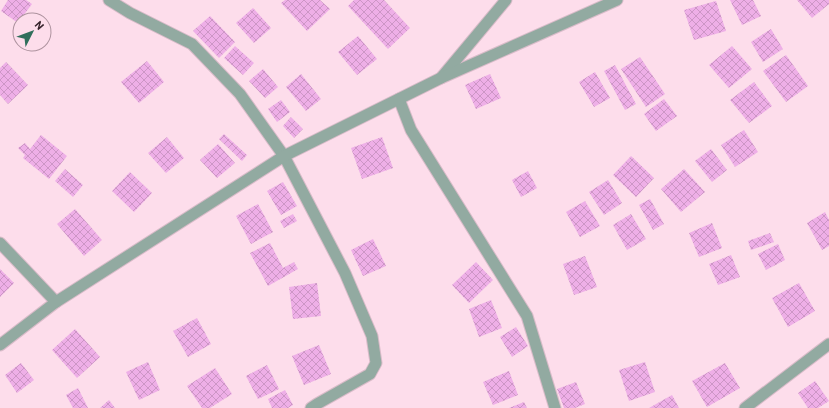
<svg xmlns="http://www.w3.org/2000/svg" width="829" height="408" font-family="Barlow,sans-serif">
<style>
.building{fill:url(#building-cross-hatch)}
.lines{fill:none;stroke-linecap:round;stroke-linejoin:round}
.minor-casing{stroke:#d9bcc9;stroke-width:13}
.tertiary-casing{stroke:#d9bcc9;stroke-width:13}
.minor{stroke:#92aaa1;stroke-width:11}
.tertiary{stroke:#92aaa1;stroke-width:11}
</style>
<defs>
<pattern id="building-cross-hatch" width="8" height="8" patternUnits="userSpaceOnUse"><rect width="8" height="8" fill="#eeafe7"/><path d="M0 0l8 8M0 8l8-8" fill="none" stroke="#cd96c6"/></pattern>
</defs>
<rect width="100%" height="100%" fill="#fdddeb"/>
<g class="building">
<path d="M8,0H26L32,4L20,20L18,23L1,11Z"/>
<path d="M285,0H320L330,9L307,31L281,3Z"/>
<path d="M354,0H384L410,28L388,49L348,6Z"/>
<path d="M730,0H753L761,16L742,25Z"/>
<path d="M797,0H829V4L812,18Z"/>
<path d="M716,1L726,31L694,40L684,10Z"/>
<path d="M253,8L271,28L254,43L236,23Z"/>
<path d="M210,16L235,42L219,58L193,31Z"/>
<path d="M771,29L783,49L763,62L751,42Z"/>
<path d="M358,36L377,59L357,75L338,52Z"/>
<path d="M235,46L254,63L243,75L224,58Z"/>
<path d="M732,46L752,69L729,88L709,65Z"/>
<path d="M786,55L808,86L786,102L763,71Z"/>
<path d="M640,57L665,94L646,107L621,69Z"/>
<path d="M147,61L164,82L139,103L121,82Z"/>
<path d="M6,62L28,85L8,104L0,95V68Z"/>
<path d="M615,65L636,104L625,110L604,71Z"/>
<path d="M263,69L278,87L265,98L249,81Z"/>
<path d="M595,72L610,98L594,107L579,82Z"/>
<path d="M301,74L321,99L306,111L286,87Z"/>
<path d="M490,74L501,98L476,109L465,85Z"/>
<path d="M754,82L772,106L749,123L730,100Z"/>
<path d="M664,99L677,116L656,131L644,114Z"/>
<path d="M281,100L290,112L277,122L268,109Z"/>
<path d="M291,117L303,129L294,138L283,126Z"/>
<path d="M744,130L758,152L735,167L721,145Z"/>
<path d="M224,134L247,155L242,161L219,139Z"/>
<path d="M41,135L67,156L49,179L23,158L25,155L18,148L25,143L30,149Z"/>
<path d="M167,137L184,158L166,173L148,153Z"/>
<path d="M382,137L393,168L362,179L351,148Z"/>
<path d="M218,144L235,163L217,178L200,160Z"/>
<path d="M711,149L727,170L712,182L695,161Z"/>
<path d="M631,156L654,178L636,197L613,175Z"/>
<path d="M65,169L83,185L73,197L55,181Z"/>
<path d="M684,169L705,192L681,212L661,189Z"/>
<path d="M528,171L537,188L521,197L512,180Z"/>
<path d="M130,172L152,193L134,212L112,191Z"/>
<path d="M608,180L622,203L604,215L589,192Z"/>
<path d="M283,182L297,206L281,215L267,191Z"/>
<path d="M650,199L664,224L653,230L639,205Z"/>
<path d="M585,201L600,226L580,237L566,212Z"/>
<path d="M258,204L273,232L251,244L236,216Z"/>
<path d="M75,209L102,240L84,256L57,224Z"/>
<path d="M825,212L829,220V246L822,250L807,223Z"/>
<path d="M293,214L297,221L284,228L280,221Z"/>
<path d="M631,214L646,239L627,250L613,225Z"/>
<path d="M712,223L722,248L699,257L689,233Z"/>
<path d="M770,233L774,242L751,250L748,241Z"/>
<path d="M373,239L386,266L363,276L351,250Z"/>
<path d="M270,243L283,268L294,262L298,269L268,286L250,253Z"/>
<path d="M778,244L785,260L766,270L758,254Z"/>
<path d="M731,255L740,277L718,285L709,264Z"/>
<path d="M585,256L597,287L574,295L563,264Z"/>
<path d="M476,262L493,280L469,303L452,285Z"/>
<path d="M0,269L14,283L0,297Z"/>
<path d="M317,283L321,316L293,319L289,287Z"/>
<path d="M799,283L815,311L788,327L772,298Z"/>
<path d="M491,300L502,328L479,337L469,309Z"/>
<path d="M197,318L211,344L188,357L173,331Z"/>
<path d="M516,327L528,346L512,357L500,337Z"/>
<path d="M75,329L100,357L77,378L52,350Z"/>
<path d="M319,345L331,374L304,385L292,356Z"/>
<path d="M148,362L160,390L139,400L126,372Z"/>
<path d="M645,362L655,392L629,401L619,370Z"/>
<path d="M21,363L34,380L17,393L5,375Z"/>
<path d="M725,363L740,388L707,407L692,381Z"/>
<path d="M267,365L279,389L258,399L246,376Z"/>
<path d="M215,368L232,394L210,408H202L187,386Z"/>
<path d="M509,371L518,395L493,405L483,382Z"/>
<path d="M815,381L829,401L818,408H808L798,393Z"/>
<path d="M576,382L585,404L575,408H564L557,389Z"/>
<path d="M78,388L88,408H73L66,395Z"/>
<path d="M285,390L293,405L288,408H272L268,399Z"/>
<path d="M672,395L679,408H649Z"/>
<path d="M109,400L115,408H100Z"/>
<path d="M524,402L527,408H509Z"/>
</g>
<g class="lines">
<defs>
<g id="minor">
<path d="M109,0L130,13L192,44L240,94L284,156L345,273L372,336L376,363L370,374L317,404L311,408"/>
<path d="M441,78L506,0"/>
<path d="M399,99L411,130L527,316L555,408"/>
<path d="M0,243L56,302"/>
<path d="M745,408L829,344"/>
</g>
<path id="tertiary" d="M0,345L56,302L284,156L441,78L617,0"/>
</defs>
<use href="#minor" class="minor-casing"/>
<use href="#tertiary" class="tertiary-casing"/>
<use href="#minor" class="minor"/>
<use href="#tertiary" class="tertiary"/>
</g>
<g transform="translate(32 32) rotate(48)"><circle r="19" fill="#fdddeb" stroke="#ae939f"/>
<path d="M0-3L7 15L0 10L-7 15Z" fill="#306e5b"/>
<text y="-6" font-size="11" font-weight="bold" text-anchor="middle" fill="#37232c">N</text>
</g>
</svg>
